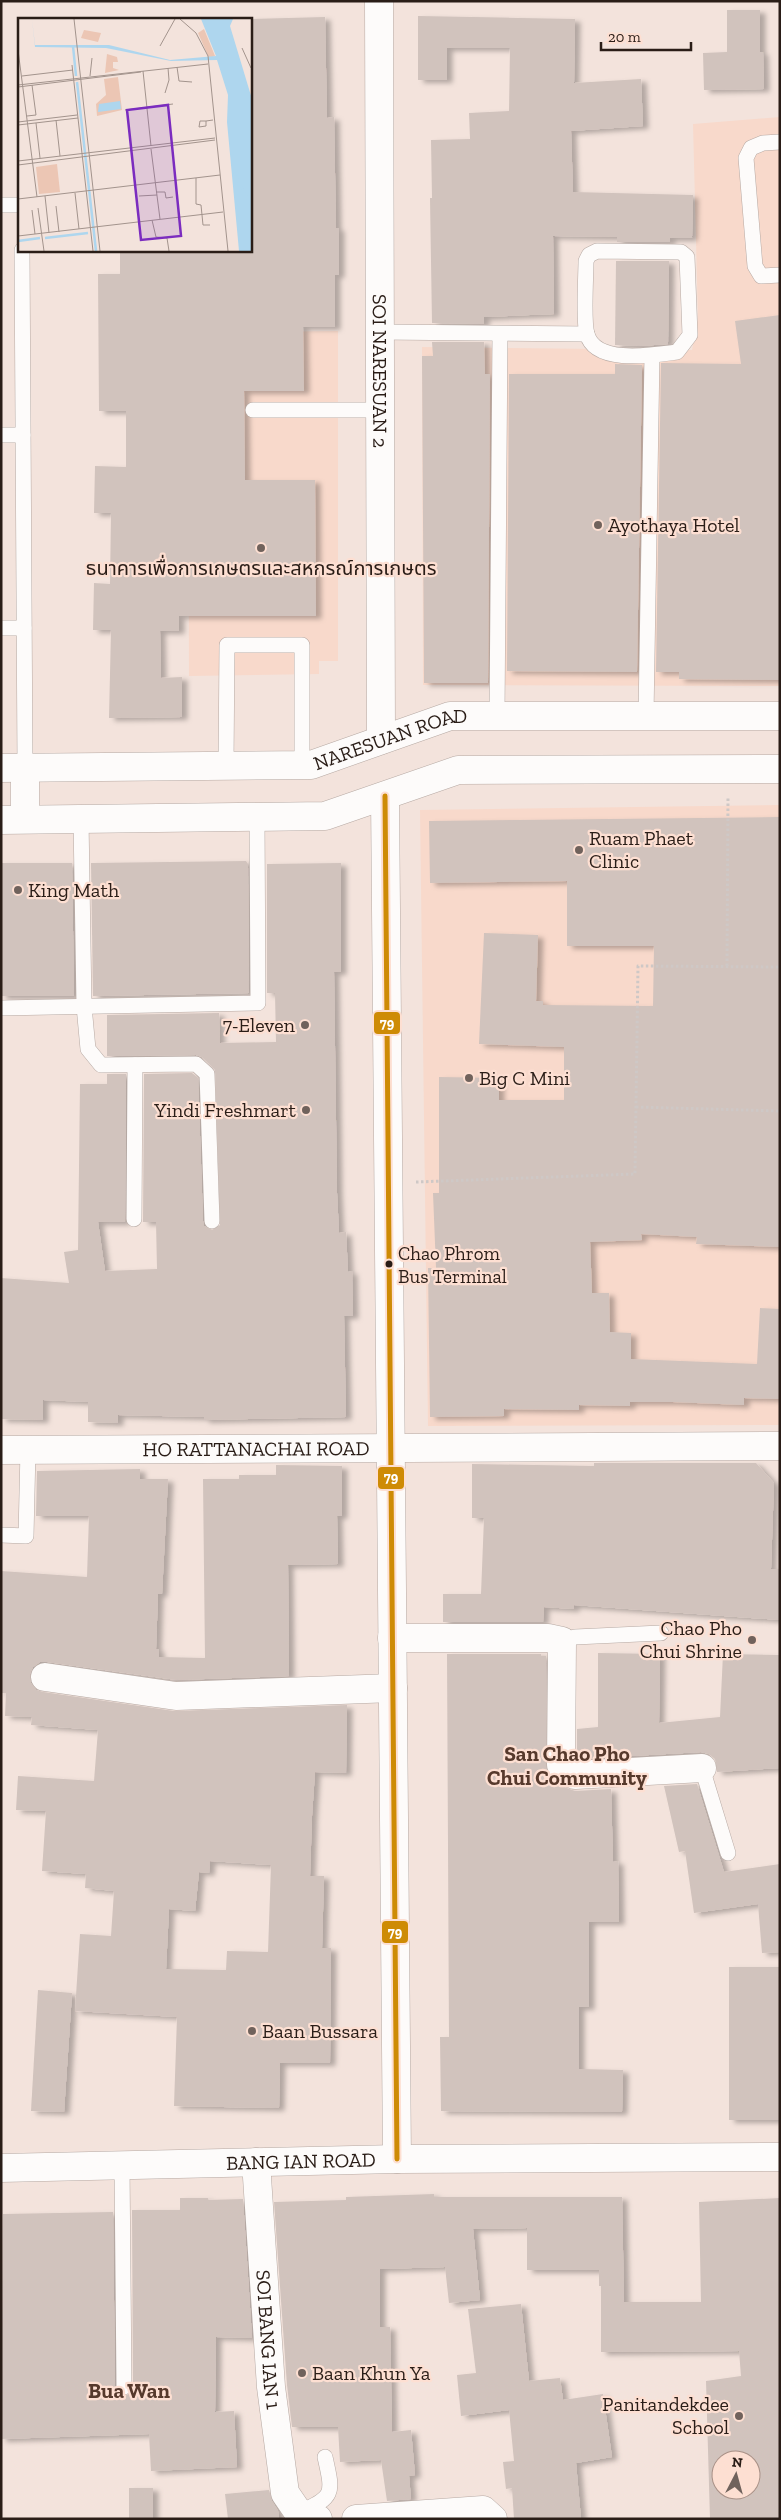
<svg xmlns="http://www.w3.org/2000/svg" width="781" height="2520" font-family="'Zilla Slab','Noto Sans Thai',serif">
<style>
.built{fill:#f8d9cb}
.building{fill:#d1c3bd;fill-rule:evenodd;filter:url(#shadow)}
.lines{fill:none;stroke-linecap:round;stroke-linejoin:round}
.service-casing{stroke:#b6a9a3;stroke-width:16}
.minor-casing{stroke:#b6a9a3;stroke-width:29}
.tertiary-casing{stroke:#b6a9a3;stroke-width:29}
.path{stroke:#cec8c6;stroke-width:3;stroke-dasharray:2.5 2.5;stroke-linecap:butt}
.service{stroke:#fdfbfa;stroke-width:15}
.minor{stroke:#fdfbfa;stroke-width:28}
.tertiary{stroke:#fdfbfa;stroke-width:28}
.bus-1-casing{stroke:#fddfd2;stroke-width:9}
.bus-1{stroke:#ce8b05;stroke-width:5}
.poi-dot{fill:#70625c;stroke:#fddfd2;stroke-width:2}
.bus-dot{fill:#2a1d17;stroke:#fddfd2;stroke-width:2}
.labels{text-anchor:middle;dominant-baseline:central;stroke-width:4.5;stroke-linejoin:round;paint-order:stroke}
.bus-label{font-size:19px;fill:#2a1d17;stroke:#fddfd2;text-anchor:start}
.street-label{font-size:20px;fill:#2a1d17;stroke:#fddfd2}
.poi-label{font-size:20px;fill:#2a1d17;stroke:#fddfd2;text-anchor:start}
.neighbourhood-label{font-size:21px;font-weight:bold;fill:#56392c;stroke:#fddfd2}
.inset-river{fill:none;stroke:#aed6ee;stroke-width:2.5}
.inset-road{fill:none;stroke:#a3948d;stroke-width:1}
.view{fill:#7b2cbf;fill-opacity:0.15;stroke:#7b2cbf;stroke-width:2.5}
.inset-edge{fill:none;stroke:#2a1d17;stroke-width:2.5}
.line-badge{stroke:#fddfd2;stroke-width:2}
.badge-label{font-size:14px;text-anchor:middle;font-weight:bold;fill:#fff}
</style>
<defs>
<filter id="shadow"><feDropShadow dx="5.5" dy="3" stdDeviation="2.5" flood-color="#0004"/></filter>
</defs>
<rect width="100%" height="100%" fill="#f3e3dc"/>
<g class="built">
<path d="M780,117V686L423,685L422,347L692,350L698,319L693,124Z"/>
<path d="M338,331V661H319V674L189,676L188,333Z"/>
<path d="M780,805V1425L428,1426L420,810Z"/>
</g>
<g class="building">
<path d="M727,10H760V52H763L764,89L704,90L703,53L727,52Z"/>
<path d="M418,16L575,19L574,83L641,79L643,126L571,131L573,192L693,195L692,238H670V242H617V237L553,236L554,314L484,317V324L432,323L430,198H432L431,140L470,139L469,113L509,111L510,48H447V80H418Z"/>
<path d="M325,17L327,118L334,117L336,228H339V275H335V327H303L304,391H244L245,480H315L316,616H179V631H160L161,678L182,677V717L109,718L111,630H93L94,583L110,584L111,513H94L95,466L126,467V411H99L98,274H120V250H250V19Z"/>
<path d="M616,261H669L668,344L640,346L615,345Z"/>
<path d="M780,315V680L679,679V672H656L661,363L741,364L735,321Z"/>
<path d="M432,342H484L485,374H490L488,683H424L422,356H433Z"/>
<path d="M615,364L642,365L637,672L507,671L509,374H615Z"/>
<path d="M780,817V1247L696,1244L697,1237L641,1234L642,1240L590,1242L592,1293H609L610,1332L631,1333V1359L757,1364L760,1308L780,1309V1399L744,1398V1405L673,1402H630V1406L579,1405V1410L504,1409V1416L430,1417L428,1268H436L433,1193H439V1077L499,1078V1100H564V1047L479,1044L484,933L538,935L536,1001H543V1005L653,1006L654,946H567V881L430,883L429,821Z"/>
<path d="M246,861L248,864L249,993L93,996L91,863Z"/>
<path d="M1,863H72L74,996H1Z"/>
<path d="M341,863V972H334L337,1193L339,1233L346,1232L348,1272L352,1271L353,1316H344L346,1417L204,1420V1417L118,1415V1423L88,1422V1402L43,1400V1420L1,1419V1278L69,1283L64,1252L78,1250L80,1084H107V1074H126L125,1222H98L105,1271L157,1269L156,1222H143L144,1074L192,1073L198,1078L203,1221L204,1226L212,1230L220,1225L215,1070L202,1057L196,1055L107,1056V1015L219,1013L220,1043L276,1042L275,993H267V864Z"/>
<path d="M594,1463H756L774,1483L771,1569H780V1620L574,1605V1609L544,1607L543,1622H443V1594H481L484,1518H472V1464L594,1466Z"/>
<path d="M276,1465L342,1466V1516H337L338,1564L288,1565L289,1676L177,1680L47,1662H40L33,1667L30,1674L31,1683L36,1690L43,1692L174,1711L347,1705L346,1773L315,1772L312,1816L310,1876H324L322,1948H331L330,2063H280L279,2108L174,2106L177,2017L75,2011L80,1934L111,1936L114,1891L85,1888L86,1874L42,1871L46,1811L16,1810L18,1776L94,1781L98,1730L31,1725L32,1717L5,1716L6,1693H1V1571L87,1577L89,1516H36L37,1471L140,1469V1479H168L162,1594H158L156,1649H159V1657L205,1658L203,1479H239V1475H276ZM210,1861L271,1865L268,1952L227,1951L226,1970L166,1969L169,1909L195,1911L199,1872L209,1873Z"/>
<path d="M598,1653L660,1654L659,1723L720,1717L723,1654L780,1655V1768L717,1772L715,1759L709,1754L701,1752L580,1759L577,1757V1729L598,1727Z"/>
<path d="M447,1654H541V1656H546L547,1772L566,1788L575,1791L611,1789L613,1862L618,1861L619,1922H589V2007H579V2069L623,2070L622,2112L441,2111L440,2037H449Z"/>
<path d="M697,1784L724,1872L780,1864V1952L762,1953L758,1904L694,1913L685,1851L679,1852L664,1786Z"/>
<rect x="729" y="1967" width="51" height="153"/>
<path d="M38,1990L72,1993L64,2112L31,2111Z"/>
<path d="M434,2194V2197H622L624,2302H701L699,2202L780,2198V2519H710L706,2381L741,2376L739,2351L601,2352V2286H599V2270H527V2228L473,2229L480,2300L449,2303L445,2267L380,2269V2327H390L392,2432L411,2430L415,2475L409,2476L411,2499L387,2501L381,2460L340,2462L338,2427H292L287,2385L274,2202L346,2200V2197ZM721,2460H751V2490H721Z"/>
<path d="M180,2198H208V2200L243,2199L252,2338L216,2337L215,2412L234,2411L237,2467L151,2471L149,2434L1,2439L3,2214L113,2212L115,2387L119,2395L125,2396L132,2392L133,2387L132,2210H180Z"/>
<path d="M521,2304L529,2381L560,2378L563,2400L603,2394L612,2457L576,2463L581,2519H514L512,2488L506,2489L503,2462L514,2461L509,2410L461,2416L457,2375L476,2373L468,2309Z"/>
<rect x="129" y="2488" width="24" height="31"/>
<path d="M269,2490L272,2501L278,2511L279,2519H228L225,2494Z"/>
</g>
<g class="lines">
<defs>
<g id="service">
<path d="M780,142L763,143L751,148L746,158L755,266L761,276L780,275"/>
<path d="M1,205H19"/>
<path d="M22,250L25,768"/>
<path d="M597,251L681,252L687,257L690,335L677,352C653,355 595,365 587,334C583,321 586,277 586,261L589,255Z"/>
<path d="M380,332L587,334"/>
<path d="M253,410H381"/>
<path d="M1,435H23"/>
<path d="M1,628H24"/>
<path d="M497,716L500,334"/>
<path d="M646,716L652,356"/>
<path d="M226,766L227,645H302V765"/>
<path d="M81,819L84,1006L88,1049L101,1065L196,1064L207,1074L212,1221"/>
<path d="M1,1008L258,1003L257,817"/>
<path d="M134,1219L135,1065"/>
<path d="M1,1535L26,1536L28,1450"/>
<path d="M562,1641L575,1637L661,1633"/>
<path d="M702,1768L728,1853"/>
<path d="M122,2165L124,2387"/>
<path d="M300,2512C335,2497 333,2493 325,2457"/>
</g>
<g id="minor">
<path id="s1" d="M379,1L381,740"/>
<path d="M385,796L397,2159"/>
<path id="s2" d="M1,1450L780,1446"/>
<path d="M392,1638H548L562,1641L561,1765L575,1775L702,1768"/>
<path d="M45,1677L176,1696L393,1688"/>
<path id="s3" d="M256,2162L271,2387L285,2493L298,2512L318,2519"/>
<path id="s4" d="M1,2168L397,2159L780,2157"/>
<path d="M356,2519L483,2510L493,2519"/>
</g>
<g id="tertiary">
<path id="s5" d="M1,768L311,765L450,716H780"/>
<path d="M25,819V768"/>
<path d="M1,820L325,816L458,770L780,769"/>
</g>
</defs>
<use href="#service" class="service-casing"/>
<use href="#minor" class="minor-casing"/>
<use href="#tertiary" class="tertiary-casing"/>
<g class="path">
<path d="M727,966L728,797"/>
<path d="M636,1107L780,1111"/>
<path d="M416,1182L635,1174L638,966L780,967"/>
</g>
<use href="#service" class="service"/>
<use href="#minor" class="minor"/>
<use href="#tertiary" class="tertiary"/>
<defs>
<path id="bus-1" d="M385,796L397,2159"/>
</defs>
<use href="#bus-1" class="bus-1-casing"/>
<use href="#bus-1" class="bus-1"/>
</g>
<g class="poi-dot">
<circle cx="598" cy="525" r="5"/>
<circle cx="261" cy="548" r="5"/>
<circle cx="579" cy="850" r="5"/>
<circle cx="18" cy="890" r="5"/>
<circle cx="305" cy="1025" r="5"/>
<circle cx="469" cy="1078" r="5"/>
<circle cx="306" cy="1110" r="5"/>
<circle cx="752" cy="1640" r="5"/>
<circle cx="252" cy="2031" r="5"/>
<circle cx="302" cy="2373" r="5"/>
<circle cx="739" cy="2416" r="5"/>
</g>
<circle class="bus-dot" cx="389" cy="1264" r="4.5"/>
<g class="labels">
<g class="bus-label">
<text x="398" y="1253">Chao Phrom<tspan x="398" dy="23">Bus Terminal</tspan></text>
</g>
<g class="street-label">
<text stroke="none"><textPath href="#s1" startOffset="370">SOI NARESUAN 2</textPath></text>
<text stroke="none"><textPath href="#s5" startOffset="394">NARESUAN ROAD</textPath></text>
<text stroke="none"><textPath href="#s2" startOffset="255">HO RATTANACHAI ROAD</textPath></text>
<text stroke="none"><textPath href="#s4" startOffset="300">BANG IAN ROAD</textPath></text>
<text stroke="none"><textPath href="#s3" startOffset="178">SOI BANG IAN 1</textPath></text>
</g>
<g class="poi-label">
<text x="608" y="525">Ayothaya Hotel</text>
<text x="261" y="568" text-anchor="middle">ธนาคารเพื่อการเกษตรและสหกรณ์การเกษตร</text>
<text x="589" y="838">Ruam Phaet<tspan x="589" dy="23">Clinic</tspan></text>
<text x="28" y="890">King Math</text>
<text x="295" y="1025" text-anchor="end">7-Eleven</text>
<text x="479" y="1078">Big C Mini</text>
<text x="296" y="1110" text-anchor="end">Yindi Freshmart</text>
<text x="742" y="1628" text-anchor="end">Chao Pho<tspan x="742" dy="23">Chui Shrine</tspan></text>
<text x="262" y="2031">Baan Bussara</text>
<text x="312" y="2373">Baan Khun Ya</text>
<text x="729" y="2404" text-anchor="end">Panitandekdee<tspan x="729" dy="23">School</tspan></text>
</g>
<g class="neighbourhood-label">
<text x="567" y="1753">San Chao Pho<tspan x="567" dy="24">Chui Community</tspan></text>
<text x="129" y="2390">Bua Wan</text>
</g>
</g>
<g transform="translate(18 18)">
<rect width="234" height="234" fill="#f3e3dc"/>
<path d="M186,11L197,38L191,40L180,15ZM66,12L83,15L80,24L63,20ZM89,36L99,39L100,44H95V50L101,52L87,55ZM100,59L104,92L79,98L78,86L88,77L86,61ZM39,146L42,174L21,176L18,149Z" fill="#ecc6b4"/>
<path d="M14,1L17,27H91L152,42L198,38L183,1H215L212,8L234,81V233H221L209,104L210,77L199,42L153,43L88,30L17,29ZM102,83L103,91L80,94L81,86Z" fill="#aed6ee"/>
<path class="inset-river" d="M55,28L58,58M59,64L78,233M216,155L234,189M27,220L70,215M0,223L22,220"/>
<path class="inset-road" d="M56,1L82,233M162,1L178,15L190,38L210,233M142,28L157,1M224,30L233,50M0,32L19,179M54,47L75,233M159,49L161,63L174,64M125,53L133,128M4,58L55,52M72,58L74,40M0,67L190,46M0,69L123,54M147,75L151,62L150,50M107,92L155,86M9,98L18,97L14,67M38,102L42,138M188,103V108L181,109L182,103H188L195,102M0,104L59,97M18,105L22,140M0,107L60,100M133,131L142,201M0,143L197,120M0,147L197,122M178,160V186L183,187L185,207H192M138,174H147L148,180L155,179M57,175L61,211M27,178L31,215M121,178L139,177M0,181L202,157M38,188L41,214M20,190L26,233M14,192L17,216M134,202L138,219L149,220L151,233M0,218L205,194"/>
<path class="view" d="M150,87L163,218L123,222L109,92Z"/>
<rect width="234" height="234" class="inset-edge"/>
</g>
<g class="line-badge">
<rect x="373" y="1011" width="28" height="24" rx="5" fill="#ce8b05"/>
<rect x="377" y="1466" width="28" height="24" rx="5" fill="#ce8b05"/>
<rect x="381" y="1920" width="28" height="24" rx="5" fill="#ce8b05"/>
</g>
<g class="badge-label">
<text x="387" y="1028">79</text>
<text x="391" y="1482">79</text>
<text x="395" y="1937">79</text>
</g>
<rect width="781" height="2520" fill="none" stroke="#2a1d17" stroke-width="5"/>
<g transform="translate(736 2475) rotate(6)"><circle r="24" fill="#fddfd2" stroke="#a99187"/>
<path d="M0-4L9 19L0 12L-9 19Z" fill="#70625c"/>
<text y="-8" font-size="14" font-weight="bold" text-anchor="middle" fill="#2a1d17">N</text>
</g>
<path d="M601 42v8h90v-8" fill="none" stroke="#2a1d17" stroke-width="2.5"/>
<text x="608" y="42" font-size="15" fill="#2a1d17" stroke="#fddfd2" stroke-width="4" paint-order="stroke">20 m</text>
</svg>
